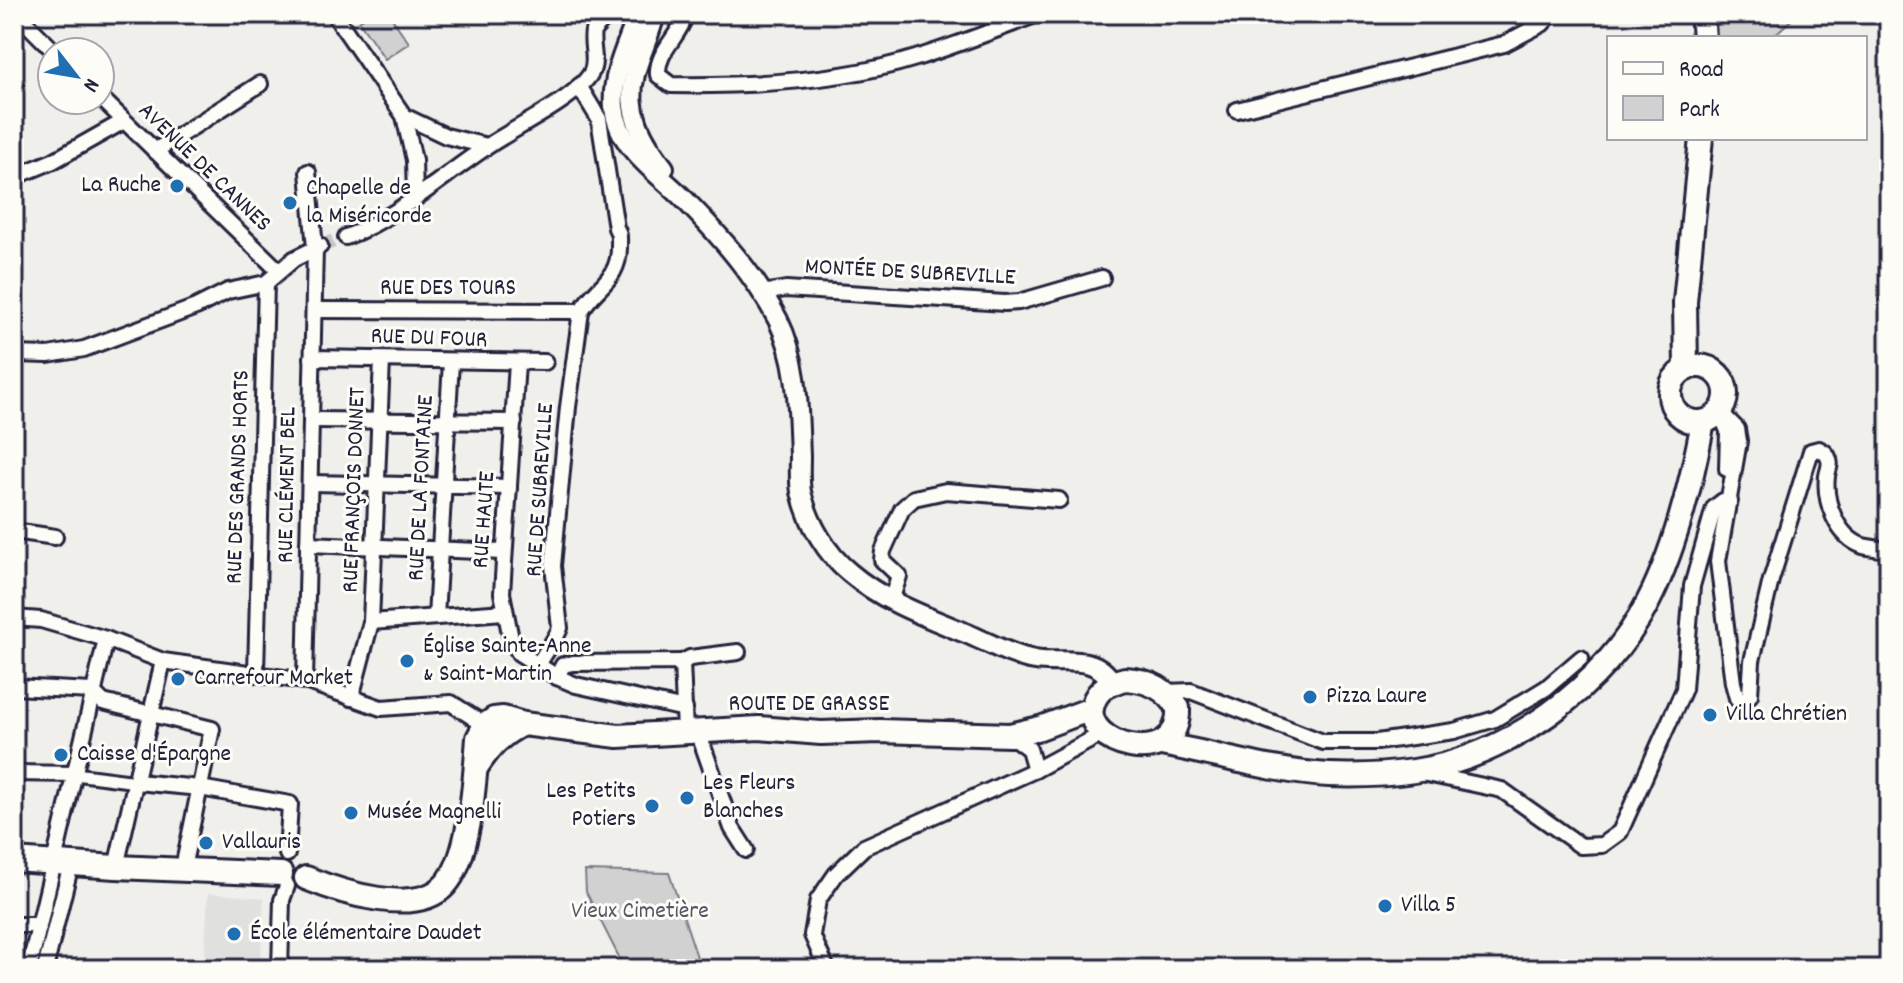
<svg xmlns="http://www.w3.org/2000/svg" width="1903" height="983" font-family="Dekko,sans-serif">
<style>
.built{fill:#e0e0df}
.green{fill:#d2d1d1;stroke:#7a7a86;stroke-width:2}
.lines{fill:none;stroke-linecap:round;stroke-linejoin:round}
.minor-tunnel{stroke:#c7c6c9;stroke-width:14;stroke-dasharray:14 7;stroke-linecap:butt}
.pedestrian-casing{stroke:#22223b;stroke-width:17}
.minor-casing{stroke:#22223b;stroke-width:20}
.tertiary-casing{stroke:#22223b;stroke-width:24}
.secondary-casing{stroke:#22223b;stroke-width:28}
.pedestrian{stroke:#fdfcf7;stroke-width:11}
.minor{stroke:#fdfcf7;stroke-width:14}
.tertiary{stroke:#fdfcf7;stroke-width:18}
.secondary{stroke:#fdfcf7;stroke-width:22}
.poi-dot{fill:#1f6fb2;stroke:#fdfcf7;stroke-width:3}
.labels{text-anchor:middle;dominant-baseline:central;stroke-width:6;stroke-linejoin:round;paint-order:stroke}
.street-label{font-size:24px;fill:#22223b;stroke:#fdfcf7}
.poi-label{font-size:24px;fill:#22223b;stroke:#fdfcf7;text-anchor:start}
.park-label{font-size:24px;fill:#575768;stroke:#fdfcf7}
</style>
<rect width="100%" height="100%" fill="#f0efec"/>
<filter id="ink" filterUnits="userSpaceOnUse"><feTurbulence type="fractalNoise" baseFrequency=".0125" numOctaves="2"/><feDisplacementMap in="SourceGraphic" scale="16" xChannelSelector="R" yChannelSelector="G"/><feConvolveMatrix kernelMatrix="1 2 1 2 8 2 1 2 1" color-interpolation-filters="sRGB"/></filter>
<g filter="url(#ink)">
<path class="built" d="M208,893L264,898L260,969H204Z"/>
<g class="green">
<path d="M369,14H389L409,43L385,59L359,21Z"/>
<path d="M1716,14H1798L1771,38H1717Z"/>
<path d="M585,871L669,873L701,969H625L586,892Z"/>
</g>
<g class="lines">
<path class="minor-tunnel" d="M320,246L346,237"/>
<defs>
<path id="pedestrian" d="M75,774L137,782"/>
<g id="minor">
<path d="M17,14L55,52"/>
<path d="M334,14L404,116L414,160L415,197"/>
<path d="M686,14C680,36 656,52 658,75L671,85C748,86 843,81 916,58C957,45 998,29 1038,14"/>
<path d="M100,97L279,271"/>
<path d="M1237,110L1504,44L1542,24L1551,14"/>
<path d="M404,116L446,136L487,146"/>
<path d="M155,151L260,84"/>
<path d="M14,177L53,161L124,121"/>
<path d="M346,237C399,217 443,175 491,144C516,127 576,99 591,73C598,60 590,45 593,31L603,20L617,14"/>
<path d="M762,293L786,289L1005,303L1019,302L1102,278"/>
<path d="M314,310L581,311"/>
<path d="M14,354L48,355L84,349L196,307L228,291L266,283L294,259L320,246"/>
<path d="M312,358L545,362"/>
<path d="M517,363L502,593L511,639L519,653L557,677L576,685L685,709"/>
<path d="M1720,412L1737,429L1739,441L1718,561L1733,683L1737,698L1741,703L1750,695L1752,661L1771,580L1811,451L1819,449C1824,452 1826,452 1828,457C1832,464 1828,469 1827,476C1824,502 1837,537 1863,546C1871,548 1881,549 1889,550"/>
<path d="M1723,419L1728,431L1727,469"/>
<path d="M311,420L514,422"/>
<path d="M310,483L509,487"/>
<path d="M14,531L55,537"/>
<path d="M308,544L503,552"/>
<path d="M891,601L899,576L882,560L883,551L902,509L914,498L946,491L1059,500"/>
<path d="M436,617L451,362"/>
<path d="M14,618L41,620L106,639L163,661L305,681L381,708L451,703L485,725"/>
<path d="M371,622L382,360"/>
<path d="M682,662L690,658L738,652"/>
<path d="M538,666C544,652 555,642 560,628L553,566L568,407L581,311C595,286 620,280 619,246C619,238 620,234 616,228L599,119L579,86"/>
<path d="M256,673L266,283"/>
<path d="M557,677L563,665L573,663L682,662L685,732"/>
<path d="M305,681L315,248L308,172"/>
<path d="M14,687L92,691L103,702L212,729L183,868"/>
<path d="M1167,692L1191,691L1323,742H1377L1454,731L1495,719L1546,688L1581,658"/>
<path d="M351,698L371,622L504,612"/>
<path d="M698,732L732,828L746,850"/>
<path d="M1010,735L1029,749L1035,770"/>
<path d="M14,773L75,774"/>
<path d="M1422,773L1502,790L1581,846L1602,845L1620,832L1684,689L1692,586L1714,508L1723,501H1730"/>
<path d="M137,782L200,788L290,804L287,854"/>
<path d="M116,867L163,661"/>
<path d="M14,925H38"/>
<path d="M29,969L106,639"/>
<path d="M45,969L71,864"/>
<path d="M280,969L282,900L287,886"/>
<path d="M827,969L812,935L818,900L836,874L864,847L1035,770L1102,734"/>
</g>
<g id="tertiary">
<path d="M638,14C628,44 611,74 614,107C618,149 659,173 686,201C720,236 755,275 778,320C799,362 798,410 800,456C800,467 799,480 801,492C808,522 826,554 850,573C884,602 927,617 968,634C989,643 1012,656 1035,660C1063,665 1094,652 1112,682"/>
<path d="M655,14C650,35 640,54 635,74C625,111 643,140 664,168"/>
</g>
<g id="secondary">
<path d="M1702,14L1704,38"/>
<circle cx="1698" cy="394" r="28"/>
<path d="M1686,369L1685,302L1701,138"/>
<path d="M1125,679C1148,680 1166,688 1178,708C1181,774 1078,745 1093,704C1098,688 1110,683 1125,679Z"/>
<path d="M1161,744C1217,754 1272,772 1329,775C1356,776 1387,775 1414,771C1507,758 1606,686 1648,602C1675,550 1692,480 1703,422"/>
<path d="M476,768C489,748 501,734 523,724"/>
<path d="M14,860L116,867L281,874"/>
<path d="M306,878C340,892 416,917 445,885C471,858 475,775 478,738L485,725L494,719L503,718L523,724L618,736L759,728L821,733L880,731L1010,735L1040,728L1091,709"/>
</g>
</defs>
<use href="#pedestrian" class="pedestrian-casing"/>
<use href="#minor" class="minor-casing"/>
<use href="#tertiary" class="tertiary-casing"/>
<use href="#secondary" class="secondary-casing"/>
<use href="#pedestrian" class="pedestrian"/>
<use href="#minor" class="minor"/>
<use href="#tertiary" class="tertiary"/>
<use href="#secondary" class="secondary"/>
</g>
</g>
<g class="poi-dot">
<circle cx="177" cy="186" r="8"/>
<circle cx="290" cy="203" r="8"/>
<circle cx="407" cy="661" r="8"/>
<circle cx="178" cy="679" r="8"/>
<circle cx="1310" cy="697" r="8"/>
<circle cx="1710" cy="715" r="8"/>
<circle cx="61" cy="755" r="8"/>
<circle cx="687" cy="798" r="8"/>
<circle cx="652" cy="806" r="8"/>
<circle cx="351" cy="813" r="8"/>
<circle cx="206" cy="843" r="8"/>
<circle cx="1385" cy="906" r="8"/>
<circle cx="234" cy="934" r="8"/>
</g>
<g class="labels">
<g class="street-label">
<text transform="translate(204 168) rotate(44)">AVENUE DE CANNES</text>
<text transform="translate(910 273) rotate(3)">MONTÉE DE SUBREVILLE</text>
<text x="448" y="289">RUE DES TOURS</text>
<text transform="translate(429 339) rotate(2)">RUE DU FOUR</text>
<text transform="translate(239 477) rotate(-88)">RUE DES GRANDS HORTS</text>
<text transform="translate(288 485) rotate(-89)">RUE CLÉMENT BEL</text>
<text transform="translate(422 488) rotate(-87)">RUE DE LA FONTAINE</text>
<text transform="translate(355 490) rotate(-88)">RUE FRANÇOIS DONNET</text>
<text transform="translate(541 490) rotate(-86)">RUE DE SUBREVILLE</text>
<text transform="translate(485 520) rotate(-86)">RUE HAUTE</text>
<text x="809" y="705">ROUTE DE GRASSE</text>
</g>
<g class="poi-label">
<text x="161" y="186" text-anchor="end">La Ruche</text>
<text x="306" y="189">Chapelle de<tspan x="306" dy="28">la Miséricorde</tspan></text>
<text x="423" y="647">Église Sainte-Anne<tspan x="423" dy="28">&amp; Saint-Martin</tspan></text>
<text x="194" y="679">Carrefour Market</text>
<text x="1326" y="697">Pizza Laure</text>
<text x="1726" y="715">Villa Chrétien</text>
<text x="77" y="755">Caisse d'Épargne</text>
<text x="703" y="784">Les Fleurs<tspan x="703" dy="28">Blanches</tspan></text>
<text x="636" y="792" text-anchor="end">Les Petits<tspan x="636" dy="28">Potiers</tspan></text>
<text x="367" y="813">Musée Magnelli</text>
<text x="222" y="843">Vallauris</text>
<text x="1401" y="906">Villa 5</text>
<text x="250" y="934">École élémentaire Daudet</text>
</g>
<g class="park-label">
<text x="640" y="912">Vieux Cimetière</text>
</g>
</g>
<rect width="1903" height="983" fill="none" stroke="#fdfcf7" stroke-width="48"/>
<rect x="24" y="24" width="1855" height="935" fill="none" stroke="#22223b" stroke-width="3" filter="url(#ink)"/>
<rect x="1607" y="36" width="260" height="104" fill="#fdfcf7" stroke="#a5a5ac" stroke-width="2"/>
<rect x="1623" y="62" width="40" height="12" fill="#fdfcf7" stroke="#a5a5ac" stroke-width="2"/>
<text x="1679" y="76" font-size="24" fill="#22223b">Road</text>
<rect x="1623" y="96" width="40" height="24" fill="#d2d1d1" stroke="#a5a5ac" stroke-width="2"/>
<text x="1679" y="116" font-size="24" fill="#22223b">Park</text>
<g transform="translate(76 76) rotate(121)"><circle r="38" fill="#fdfcf7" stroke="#a5a5ac" stroke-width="2"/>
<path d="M0-6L14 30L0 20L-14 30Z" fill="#1f6fb2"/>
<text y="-12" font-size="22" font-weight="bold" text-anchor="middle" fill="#22223b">N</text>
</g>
</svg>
